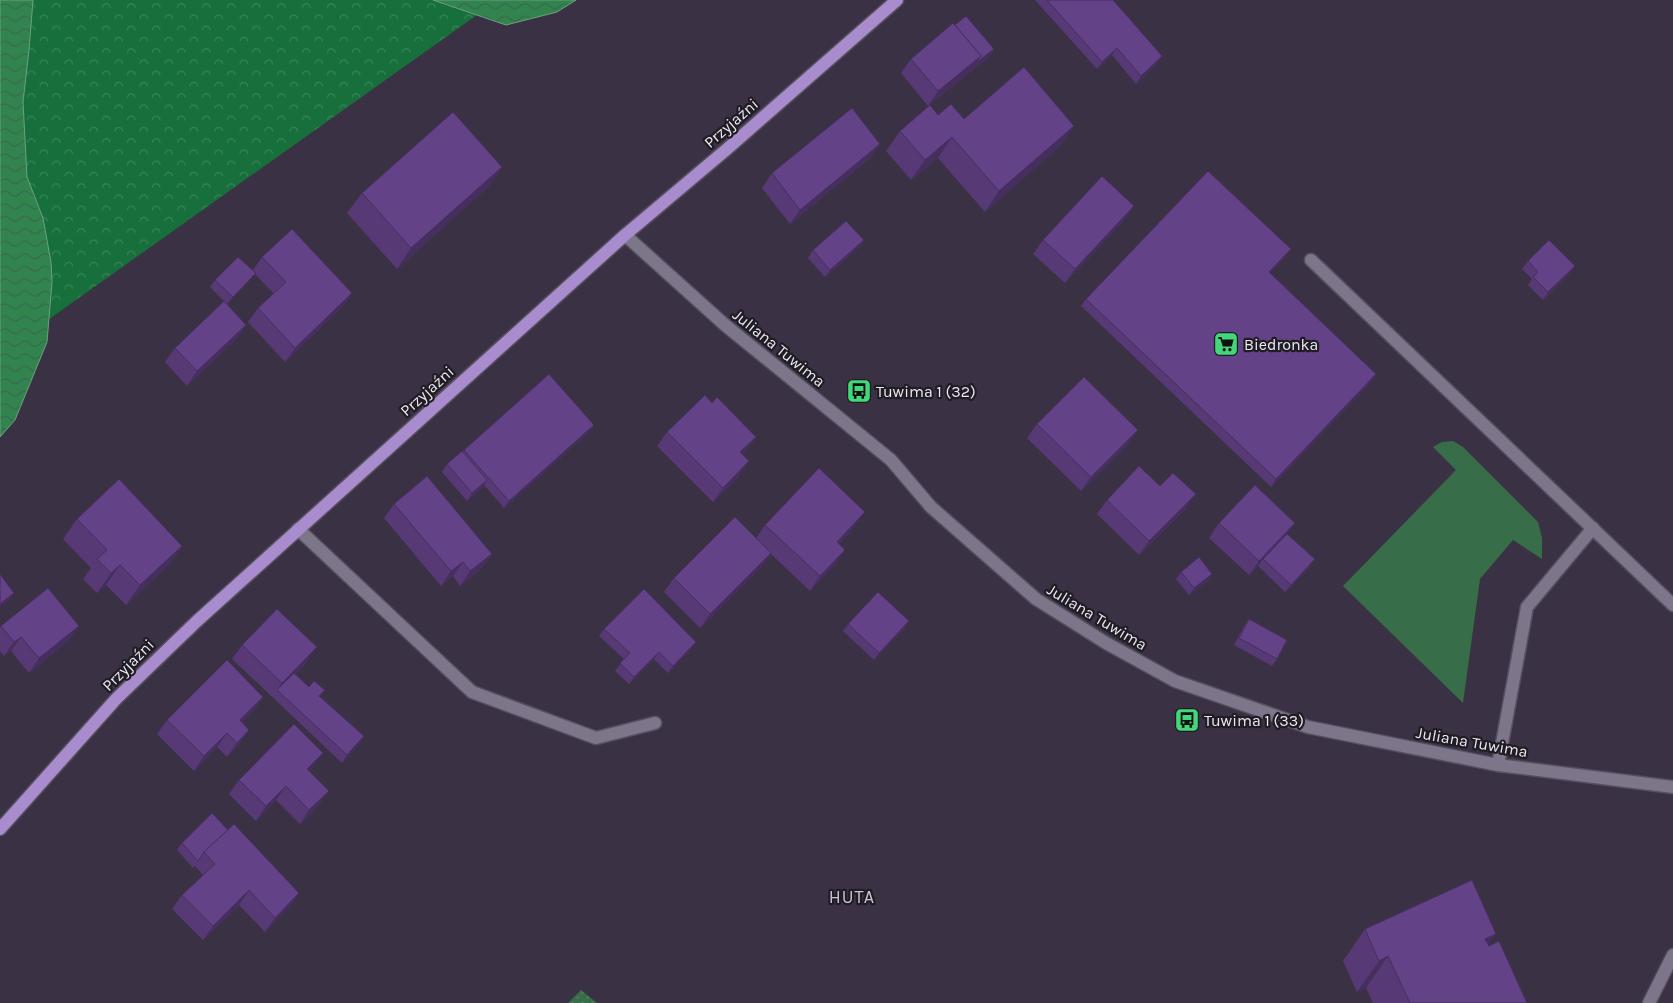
<svg xmlns="http://www.w3.org/2000/svg" width="1673" height="1003" font-family="Karla,sans-serif">
<style>
.grass{fill:#376d48}
.forest{fill:url(#forest-crowns)}
.garden{fill:url(#garden-dots)}
.water{fill:url(#water-waves);stroke:#6aa280}
.lines{fill:none;stroke-linecap:round;stroke-linejoin:round}
.minor-casing{stroke:#564f5e;stroke-width:15}
.major-casing{stroke:#564f5e;stroke-width:15}
.minor{stroke:#7d7589;stroke-width:12}
.major{stroke:#a98ccd;stroke-width:12}
.wall{fill:#563975}
.shaded-wall{fill:#462e5f}
.building{fill:#644288;stroke:#462e5f}
.labels{text-anchor:middle;dominant-baseline:central;stroke-width:4.5;stroke-linejoin:round;paint-order:stroke}
.street-label{font-size:16px;fill:#ece7f2;stroke:#1f1c24}
.poi-label{font-size:16px;fill:#ece7f2;stroke:#1f1c24;text-anchor:start}
.neighbourhood-label{font-size:18px;letter-spacing:1px;fill:#ccc3da;stroke:#1f1c24}
</style>
<defs>
<pattern id="forest-crowns" width="20" height="18" patternUnits="userSpaceOnUse" patternTransform="scale(1.25)"><rect width="20" height="18" fill="#176f3b"/><path d="M2 6a3 3 0 1 1 6 0M12 15a3 3 0 1 1 6 0" fill="none" stroke="#398458"/></pattern>
<pattern id="garden-dots" width="8" height="8" patternUnits="userSpaceOnUse" patternTransform="scale(1.25)"><rect width="8" height="8" fill="#376d48"/><path d="M2 2h.1M6 6h.1" fill="none" stroke="#548263" stroke-width="1.8" stroke-linecap="round"/></pattern>
<pattern id="water-waves" width="16" height="10" patternUnits="userSpaceOnUse" patternTransform="scale(1.25)"><rect width="16" height="10" fill="#32844f"/><path d="M0 5q4-4 8 0t8 0" fill="none" stroke="#3b684c"/></pattern>
</defs>
<rect width="100%" height="100%" fill="#3a3244"/>
<path class="grass" d="M1453,441L1463,447L1538,522L1542,538V559L1513,540L1480,579L1463,703L1343,586L1456,470L1433,447L1442,442Z"/>
<path class="forest" d="M0,0H498L0,354Z"/>
<path class="garden" d="M581,990L597,1003H568Z"/>
<g class="water">
<path d="M0,0H33L29,50L23,102L27,177L43,218L51,262L52,282L47,342L15,420L0,437Z"/>
<path d="M433,0H576L557,12L506,25Z"/>
</g>
<g class="lines">
<defs>
<g id="minor">
<path d="M625,235L725,325L891,460L931,507L1036,599L1106,643L1175,681L1308,727L1498,765L1673,787"/>
<path d="M1311,260L1673,605"/>
<path d="M298,529L472,692L596,738L655,723"/>
<path d="M1498,765L1527,607L1593,528"/>
<path d="M1649,1003L1673,955"/>
</g>
<path id="major" d="M0,829L116,699L197,621L625,235L727,149L897,0"/>
</defs>
<use href="#minor" class="minor-casing"/>
<use href="#major" class="major-casing"/>
<use href="#minor" class="minor"/>
<use href="#major" class="major"/>
</g>
<g class="wall">
<path d="M1035,0H1113L1162,56L1157,63L1136,84L1112,55L1097,69Z"/>
<path d="M955,25L994,49L989,57L928,106L901,73L911,59Z"/>
<path d="M938,115L964,119L1074,126L1060,146L985,212L938,158L911,180L886,151L900,131Z"/>
<path d="M880,144L870,158L790,224L762,188L772,173Z"/>
<path d="M502,167L488,187L397,269L347,213L362,193Z"/>
<path d="M1134,206L1124,220L1065,283L1033,254L1043,240Z"/>
<path d="M864,240L859,247L825,277L808,258L813,250Z"/>
<path d="M1286,256L1270,273L1376,374L1371,382L1271,487L1081,306L1086,299Z"/>
<path d="M262,257L352,293L342,307L285,362L248,322L258,308L274,294L255,274L250,280L227,304L210,287L215,280L253,270Z"/>
<path d="M1528,261L1569,274L1543,300L1528,285L1532,279L1522,269Z"/>
<path d="M246,325L236,339L187,386L165,362L175,348Z"/>
<path d="M712,403L756,437L746,451L742,454L739,476L713,502L657,446L667,432Z"/>
<path d="M1037,424L1128,444L1081,491L1027,438Z"/>
<path d="M589,432L504,508L484,485L482,488L467,501L442,472L447,464L464,450Z"/>
<path d="M1160,486L1186,508L1139,555L1097,514L1107,500Z"/>
<path d="M394,504L492,554L482,568L460,586L453,576L441,586L384,518Z"/>
<path d="M77,519L182,546L168,566L126,605L106,585L97,593L83,579L91,568L63,539Z"/>
<path d="M1219,523L1287,534L1310,567L1285,592L1258,566L1259,565L1249,575L1209,538Z"/>
<path d="M765,525L855,526L839,544L845,550L835,564L810,591L771,554L761,567L700,628L664,592L674,578L756,538Z"/>
<path d="M1181,572L1212,574L1207,581L1189,595L1176,579Z"/>
<path d="M1249,619L1277,659L1272,666L1234,645L1244,626Z"/>
<path d="M848,624L904,629L874,660L843,631Z"/>
<path d="M1,626L69,640L29,673L11,651L4,656L0,651V628Z"/>
<path d="M604,629L696,642L691,649L668,673L654,659L629,684L615,671L624,659L599,636Z"/>
<path d="M242,645L307,662L295,674L309,687L325,690L320,696L364,736L359,744L342,763L232,659Z"/>
<path d="M263,697L253,711L242,722L249,730L239,744L227,757L217,747L194,771L157,734L167,720Z"/>
<path d="M313,767L309,771L319,805L300,824L276,800L256,821L229,794L239,780Z"/>
<path d="M228,830L299,893L289,907L265,932L239,905L203,940L172,909L182,895L203,875L195,866L193,868L177,850L182,843Z"/>
<path d="M1365,929L1488,945L1527,1003H1373L1366,988L1357,992L1343,961Z"/>
</g>
<g class="shaded-wall">
<path d="M1117,48L1112,55L1097,69L1102,62Z"/>
<path d="M994,49L989,57L928,106L938,91L981,56Z"/>
<path d="M1162,56L1157,63L1136,84L1141,76Z"/>
<path d="M1074,126L1060,146L985,212L999,191Z"/>
<path d="M952,137L938,158L911,180L925,160Z"/>
<path d="M880,144L870,158L790,224L800,210Z"/>
<path d="M502,167L488,187L397,269L411,248Z"/>
<path d="M1134,206L1124,220L1065,283L1075,269Z"/>
<path d="M864,240L859,247L825,277L830,270Z"/>
<path d="M1291,249L1286,256L1264,279L1269,272Z"/>
<path d="M1575,266L1569,274L1543,300L1548,292Z"/>
<path d="M256,273L250,280L227,304L233,297Z"/>
<path d="M352,293L342,307L285,362L295,348Z"/>
<path d="M246,325L236,339L187,386L197,371Z"/>
<path d="M1376,374L1371,382L1271,487L1276,479Z"/>
<path d="M594,425L589,432L504,508L509,501Z"/>
<path d="M1138,430L1128,444L1081,491L1091,477Z"/>
<path d="M756,437L746,451L730,466L740,452Z"/>
<path d="M749,461L739,476L713,502L723,488Z"/>
<path d="M487,480L482,488L467,501L472,493Z"/>
<path d="M1196,494L1186,508L1139,555L1149,541Z"/>
<path d="M865,512L855,526L827,557L837,542Z"/>
<path d="M1295,523L1285,537L1263,559L1259,565L1249,575L1259,561Z"/>
<path d="M182,546L168,566L126,605L140,585Z"/>
<path d="M845,550L835,564L810,591L820,576Z"/>
<path d="M771,553L761,567L700,628L710,614Z"/>
<path d="M492,554L482,568L460,586L470,571Z"/>
<path d="M1315,559L1310,567L1285,592L1291,585Z"/>
<path d="M463,562L453,576L441,586L451,571Z"/>
<path d="M120,565L106,585L97,593L111,573Z"/>
<path d="M1212,574L1207,581L1189,595L1194,588Z"/>
<path d="M14,593L9,600L0,607V604Z"/>
<path d="M909,621L904,629L874,660L879,653Z"/>
<path d="M79,626L69,640L29,673L39,658Z"/>
<path d="M21,637L11,651L4,656L14,642Z"/>
<path d="M696,642L691,649L668,673L673,666Z"/>
<path d="M317,647L307,662L278,691L277,690L282,683Z"/>
<path d="M659,652L654,659L629,684L634,677Z"/>
<path d="M263,697L253,711L230,735L240,720Z"/>
<path d="M249,730L239,744L227,757L237,743Z"/>
<path d="M227,733L217,747L194,771L204,756Z"/>
<path d="M364,736L359,744L342,763L347,755Z"/>
<path d="M323,753L313,767L297,784L307,769Z"/>
<path d="M286,786L276,800L256,821L266,806Z"/>
<path d="M329,791L319,805L300,824L309,810Z"/>
<path d="M249,890L239,905L203,940L213,926Z"/>
<path d="M299,893L289,907L265,932L275,918Z"/>
<path d="M1496,934L1474,965L1485,939Z"/>
<path d="M1388,956L1366,988L1357,992L1379,961Z"/>
</g>
<g class="building">
<path d="M1047,0H1113L1162,56L1141,76L1117,48L1102,62Z"/>
<path d="M966,16L994,49L976,63L981,56L955,25Z"/>
<path d="M953,23L981,56L938,91L911,59Z"/>
<path d="M1024,67L1074,126L999,191L952,137L925,160L900,131L930,105L938,115L951,104L964,119Z"/>
<path d="M852,108L880,144L800,210L772,173Z"/>
<path d="M453,112L502,167L411,248L362,193Z"/>
<path d="M1208,171L1291,249L1269,272L1376,374L1276,479L1086,299Z"/>
<path d="M1102,176L1134,206L1075,269L1043,240Z"/>
<path d="M846,221L864,240L830,270L813,250Z"/>
<path d="M292,229L352,293L295,348L258,308L286,282L262,257Z"/>
<path d="M1549,240L1575,266L1548,292L1533,277L1538,272L1528,261Z"/>
<path d="M238,257L256,273L233,297L215,280Z"/>
<path d="M224,301L246,325L197,371L175,348Z"/>
<path d="M549,374L594,425L509,501L464,450Z"/>
<path d="M1084,377L1138,430L1091,477L1037,424Z"/>
<path d="M705,395L712,403L717,397L756,437L740,452L749,461L723,488L667,432Z"/>
<path d="M462,451L487,480L472,493L447,464Z"/>
<path d="M1139,466L1160,486L1173,473L1196,494L1149,541L1107,500Z"/>
<path d="M819,468L865,512L837,542L845,550L820,576L765,525Z"/>
<path d="M427,476L492,554L470,571L463,562L451,571L394,504Z"/>
<path d="M119,479L182,546L140,585L120,565L111,573L97,559L107,550L77,519Z"/>
<path d="M1255,485L1295,523L1259,561L1219,523Z"/>
<path d="M735,517L771,553L710,614L674,578Z"/>
<path d="M1287,534L1315,559L1291,585L1263,559Z"/>
<path d="M1199,557L1212,574L1194,588L1181,572Z"/>
<path d="M0,574L14,593L0,604Z"/>
<path d="M48,588L79,626L39,658L21,637L14,642L1,626Z"/>
<path d="M644,589L696,642L673,666L659,652L634,677L620,663L630,653L604,629Z"/>
<path d="M878,592L909,621L879,653L848,624Z"/>
<path d="M277,609L317,647L282,683L242,645Z"/>
<path d="M1249,619L1287,640L1277,659L1239,638Z"/>
<path d="M227,660L263,697L240,720L249,730L237,743L227,733L204,756L167,720Z"/>
<path d="M294,673L309,687L314,681L325,690L319,696L364,736L347,755L277,690Z"/>
<path d="M294,724L323,753L307,769L329,791L309,810L286,786L266,806L239,780Z"/>
<path d="M212,813L228,830L204,852L198,861L182,843Z"/>
<path d="M234,824L299,893L275,918L249,890L213,926L182,895L215,864L204,852Z"/>
<path d="M1472,880L1496,934L1485,939L1489,946L1499,941L1527,1003H1410L1388,956L1379,961L1365,929Z"/>
</g>
<defs>
<symbol id="supermarket-square" viewBox="-11 -11 22 22"><rect x="-9" y="-9" width="18" height="18" rx="4" fill="#42d77b" stroke="#1f1c24"/><path d="M-6-5.5h2.5l.6 2H6L4.5 2H-2.5L-4.4-4H-6ZM-1.5 3.2a1.3 1.3 0 1 0 .1 0ZM3 3.2a1.3 1.3 0 1 0 .1 0Z" fill="#111"/></symbol>
<symbol id="bus-square" viewBox="-11 -11 22 22"><rect x="-9" y="-9" width="18" height="18" rx="4" fill="#42d77b" stroke="#1f1c24"/><path d="M-5-6H5V4H4V6H2V4H-2V6H-4V4H-5ZM-3.5-4V0h7V-4ZM-3.5 1.2v1.5H-2V1.2ZM2 1.2v1.5H3.5V1.2Z" fill="#111"/></symbol>
</defs>
<g fill-rule="evenodd">
<use href="#supermarket-square" x="1212" y="330" width="28" height="28"/>
<use href="#bus-square" x="845" y="377" width="28" height="28"/>
<use href="#bus-square" x="1173" y="706" width="28" height="28"/>
</g>
<g class="labels">
<g class="street-label">
<text transform="translate(731 123) rotate(-41)">Przyjaźni</text>
<text transform="translate(779 348) rotate(39)">Juliana Tuwima</text>
<text transform="translate(427 391) rotate(-42)">Przyjaźni</text>
<text transform="translate(1097 617) rotate(31)">Juliana Tuwima</text>
<text transform="translate(128 665) rotate(-45)">Przyjaźni</text>
<text transform="translate(1472 742) rotate(10)">Juliana Tuwima</text>
</g>
<g class="poi-label">
<text x="1244" y="344">Biedronka</text>
<text x="876" y="391">Tuwima 1 (32)</text>
<text x="1204" y="720">Tuwima 1 (33)</text>
</g>
<g class="neighbourhood-label">
<text x="852" y="897">HUTA</text>
</g>
</g>
</svg>
